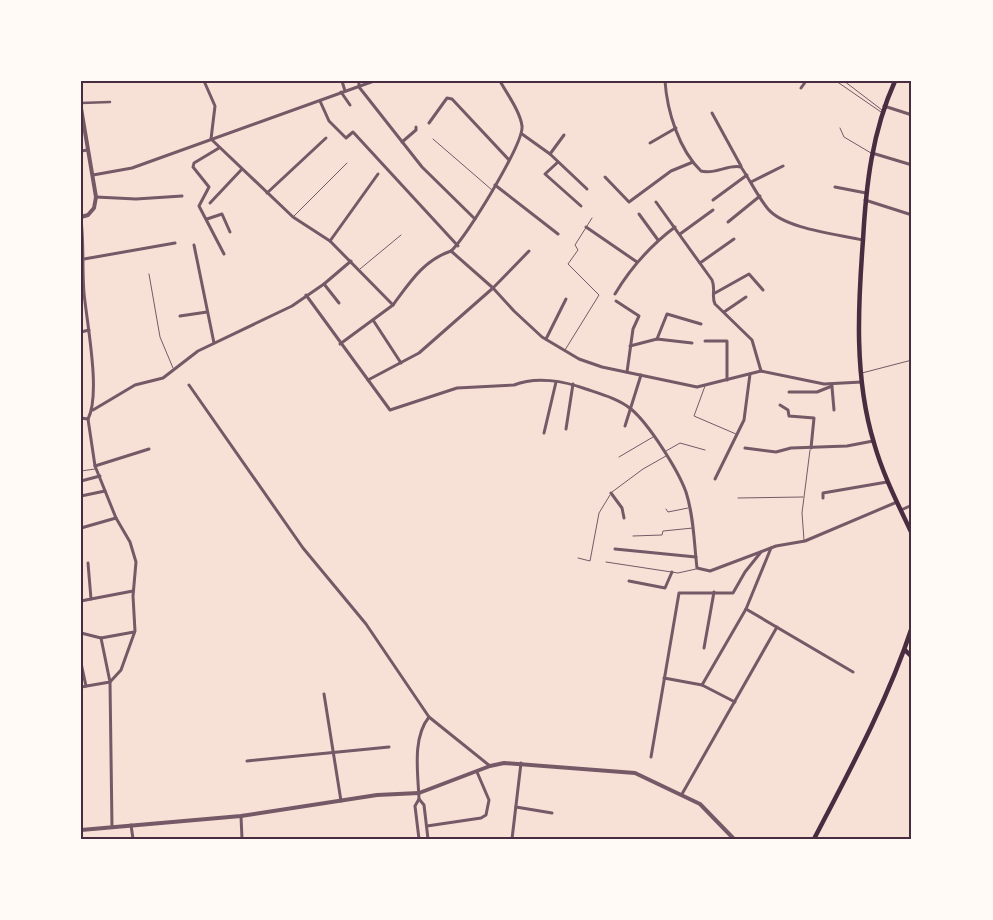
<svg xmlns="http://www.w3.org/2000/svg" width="993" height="920" font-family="Inter,sans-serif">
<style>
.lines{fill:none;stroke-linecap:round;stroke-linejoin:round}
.service{stroke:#755966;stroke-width:1}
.pedestrian{stroke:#755966;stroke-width:2.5}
.minor{stroke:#755966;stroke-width:3}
.tertiary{stroke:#755966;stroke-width:4}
.secondary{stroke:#4a2c40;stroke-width:4.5}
.neatline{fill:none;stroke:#4a2c40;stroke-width:2}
</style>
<rect width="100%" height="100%" fill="#f7e1d7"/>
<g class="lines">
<g class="service">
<path d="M836,81L881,112"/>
<path d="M844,81L882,110"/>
<path d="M665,82L671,81"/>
<path d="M840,128L844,137L871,153"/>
<path d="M433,139L492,190"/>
<path d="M294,216L347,163"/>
<path d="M360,269L401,235"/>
<path d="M149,274L160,337L173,368"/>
<path d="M565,350L599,295L568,264L578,250L575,245L592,218"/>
<path d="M862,373L912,360"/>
<path d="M705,386L694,416L736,434"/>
<path d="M666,451L680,443L705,450"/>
<path d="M619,457L653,437"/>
<path d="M81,471L95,469"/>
<path d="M612,492L643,469L666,456"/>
<path d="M738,498L803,497"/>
<path d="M666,509L668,512L688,508"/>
<path d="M633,536L662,535L663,531L693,528"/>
<path d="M804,540L802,513L810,450"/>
<path d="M578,558L590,561L599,513L610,495"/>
<path d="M606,562L678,573L696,569"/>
</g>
<path class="pedestrian" d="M81,103L110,102"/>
<g class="minor">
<path d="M204,81L215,106L211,139L293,217L330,241L393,305C410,282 424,260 451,251L493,288L514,311L542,337L579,359L602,367L697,387L761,371L824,384L862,382"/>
<path d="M342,81L345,91"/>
<path d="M359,81V87L422,167L475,219"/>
<path d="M665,81C667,111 679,150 701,171C715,175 728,164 741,167C750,180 758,197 768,209C785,229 837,234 863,240"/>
<path d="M801,88L806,81"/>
<path d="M341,92L350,105"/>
<path d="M320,101L329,121L346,138L353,132L458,246"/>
<path d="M884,106L912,115"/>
<path d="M712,113L741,166"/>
<path d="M429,123L447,98L452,99L509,160"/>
<path d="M522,134L550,154L587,189"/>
<path d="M402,142L416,130V127"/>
<path d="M650,143L676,128"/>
<path d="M219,148L194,163L193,167L209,187L199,206L224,254"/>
<path d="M81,151L88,150"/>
<path d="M872,153L912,165"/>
<path d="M550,154L564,135"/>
<path d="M558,162L545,174L581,206"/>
<path d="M93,175L132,168L374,81"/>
<path d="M605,177L629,202L671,171L693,162"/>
<path d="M751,182L783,166"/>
<path d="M495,185L558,234"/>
<path d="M835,187L866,193"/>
<path d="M267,193L326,138"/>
<path d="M96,197L136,199L182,196"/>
<path d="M713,200L747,175"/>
<path d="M865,200L912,215"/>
<path d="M656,202L712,280C716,289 711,296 715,304L752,340L761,371"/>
<path d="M210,203L242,169"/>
<path d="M639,214L658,240"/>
<path d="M207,219L222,214L230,232"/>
<path d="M81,220C84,244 82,269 84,293C87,324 101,394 88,419"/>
<path d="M728,222L760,196"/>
<path d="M586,227L637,262"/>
<path d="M680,234L713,210"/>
<path d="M330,241L378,174"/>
<path d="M194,245L214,343"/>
<path d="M451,251C466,238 524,143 522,126C520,111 507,94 500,81"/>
<path d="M84,259L175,243"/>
<path d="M700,263L734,239"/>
<path d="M324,284L339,303"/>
<path d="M715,293L749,274L763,290"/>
<path d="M615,294C631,267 650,246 675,227"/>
<path d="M306,295L390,410L457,388L514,385C536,376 564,381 586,389C601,394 619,399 631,409C649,424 678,470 686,492C694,517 694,543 697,568L710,571L776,546L805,541L897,502"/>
<path d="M616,301L639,316L633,329L627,372"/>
<path d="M724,312L746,297"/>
<path d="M180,316L207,312"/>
<path d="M373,320L401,363"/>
<path d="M81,332L89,330"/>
<path d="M546,339L566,299"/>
<path d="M657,339L667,314L701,324"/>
<path d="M705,341H727V380"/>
<path d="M340,344L393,305"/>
<path d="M630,346L657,339L692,343"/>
<path d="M368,380L419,353L493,288L529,251"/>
<path d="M189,385L303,548L366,624L429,717L490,766"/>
<path d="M832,387L834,410"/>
<path d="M789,392H817L832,386"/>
<path d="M780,405L788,410L789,416L814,418L811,448"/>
<path d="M93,410L135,385L163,378L198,351L292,306L324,284L351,261"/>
<path d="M81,418L88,419"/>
<path d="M88,419L95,466L116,518L130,542L136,562L133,596L135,631L121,670L110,682L112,827"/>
<path d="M625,426L641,375"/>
<path d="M566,429L573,384"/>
<path d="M544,433L556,382"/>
<path d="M745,448L776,452L791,448L847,446L873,441"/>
<path d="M95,466L149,449"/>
<path d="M715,479L744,420L750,374"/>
<path d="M81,481L100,476"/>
<path d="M611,493L622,508L624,518"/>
<path d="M81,496L105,491"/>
<path d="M823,498V493L887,482"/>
<path d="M901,510L912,505"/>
<path d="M81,528L116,518"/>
<path d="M615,549L696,557"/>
<path d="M88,563L91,599L133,591"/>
<path d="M629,581L665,588L672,572"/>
<path d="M81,601L91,599"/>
<path d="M746,609L853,672"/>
<path d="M81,633L101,638L134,632"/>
<path d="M704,648L714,592"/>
<path d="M81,663L86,686"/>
<path d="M664,678L702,685L735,702"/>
<path d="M702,685L746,609L771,548"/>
<path d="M81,687L110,682L101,638"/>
<path d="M324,694L341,801"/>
<path d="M651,757L679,593H733L745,572L761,552"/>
<path d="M247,761L389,747"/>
<path d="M682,794L777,627"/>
<path d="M419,799L424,805L428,839"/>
<path d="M516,807L552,813"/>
<path d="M241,816L242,839"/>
<path d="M131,825L133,839"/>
<path d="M427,826L481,818L486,815L489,800L477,772"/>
<path d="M419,839L415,806L419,799C418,773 412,738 429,717"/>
<path d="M512,839L521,763"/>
</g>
<g class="tertiary">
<path d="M81,108L96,197L94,208L88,215L81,217"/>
<path d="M81,830L241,816L377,795L419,793L490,766L504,763L635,773L700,804L734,839"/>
</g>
<g class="secondary">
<path d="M895,81C872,132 866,185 863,240C858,306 854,378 874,443C883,475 898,504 912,534"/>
<path d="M905,650L912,657"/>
<path d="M814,839C850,770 888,700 912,627"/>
</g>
</g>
<rect width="993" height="920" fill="none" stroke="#fffaf5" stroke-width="165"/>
<rect x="82" y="82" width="828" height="756" class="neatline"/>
</svg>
